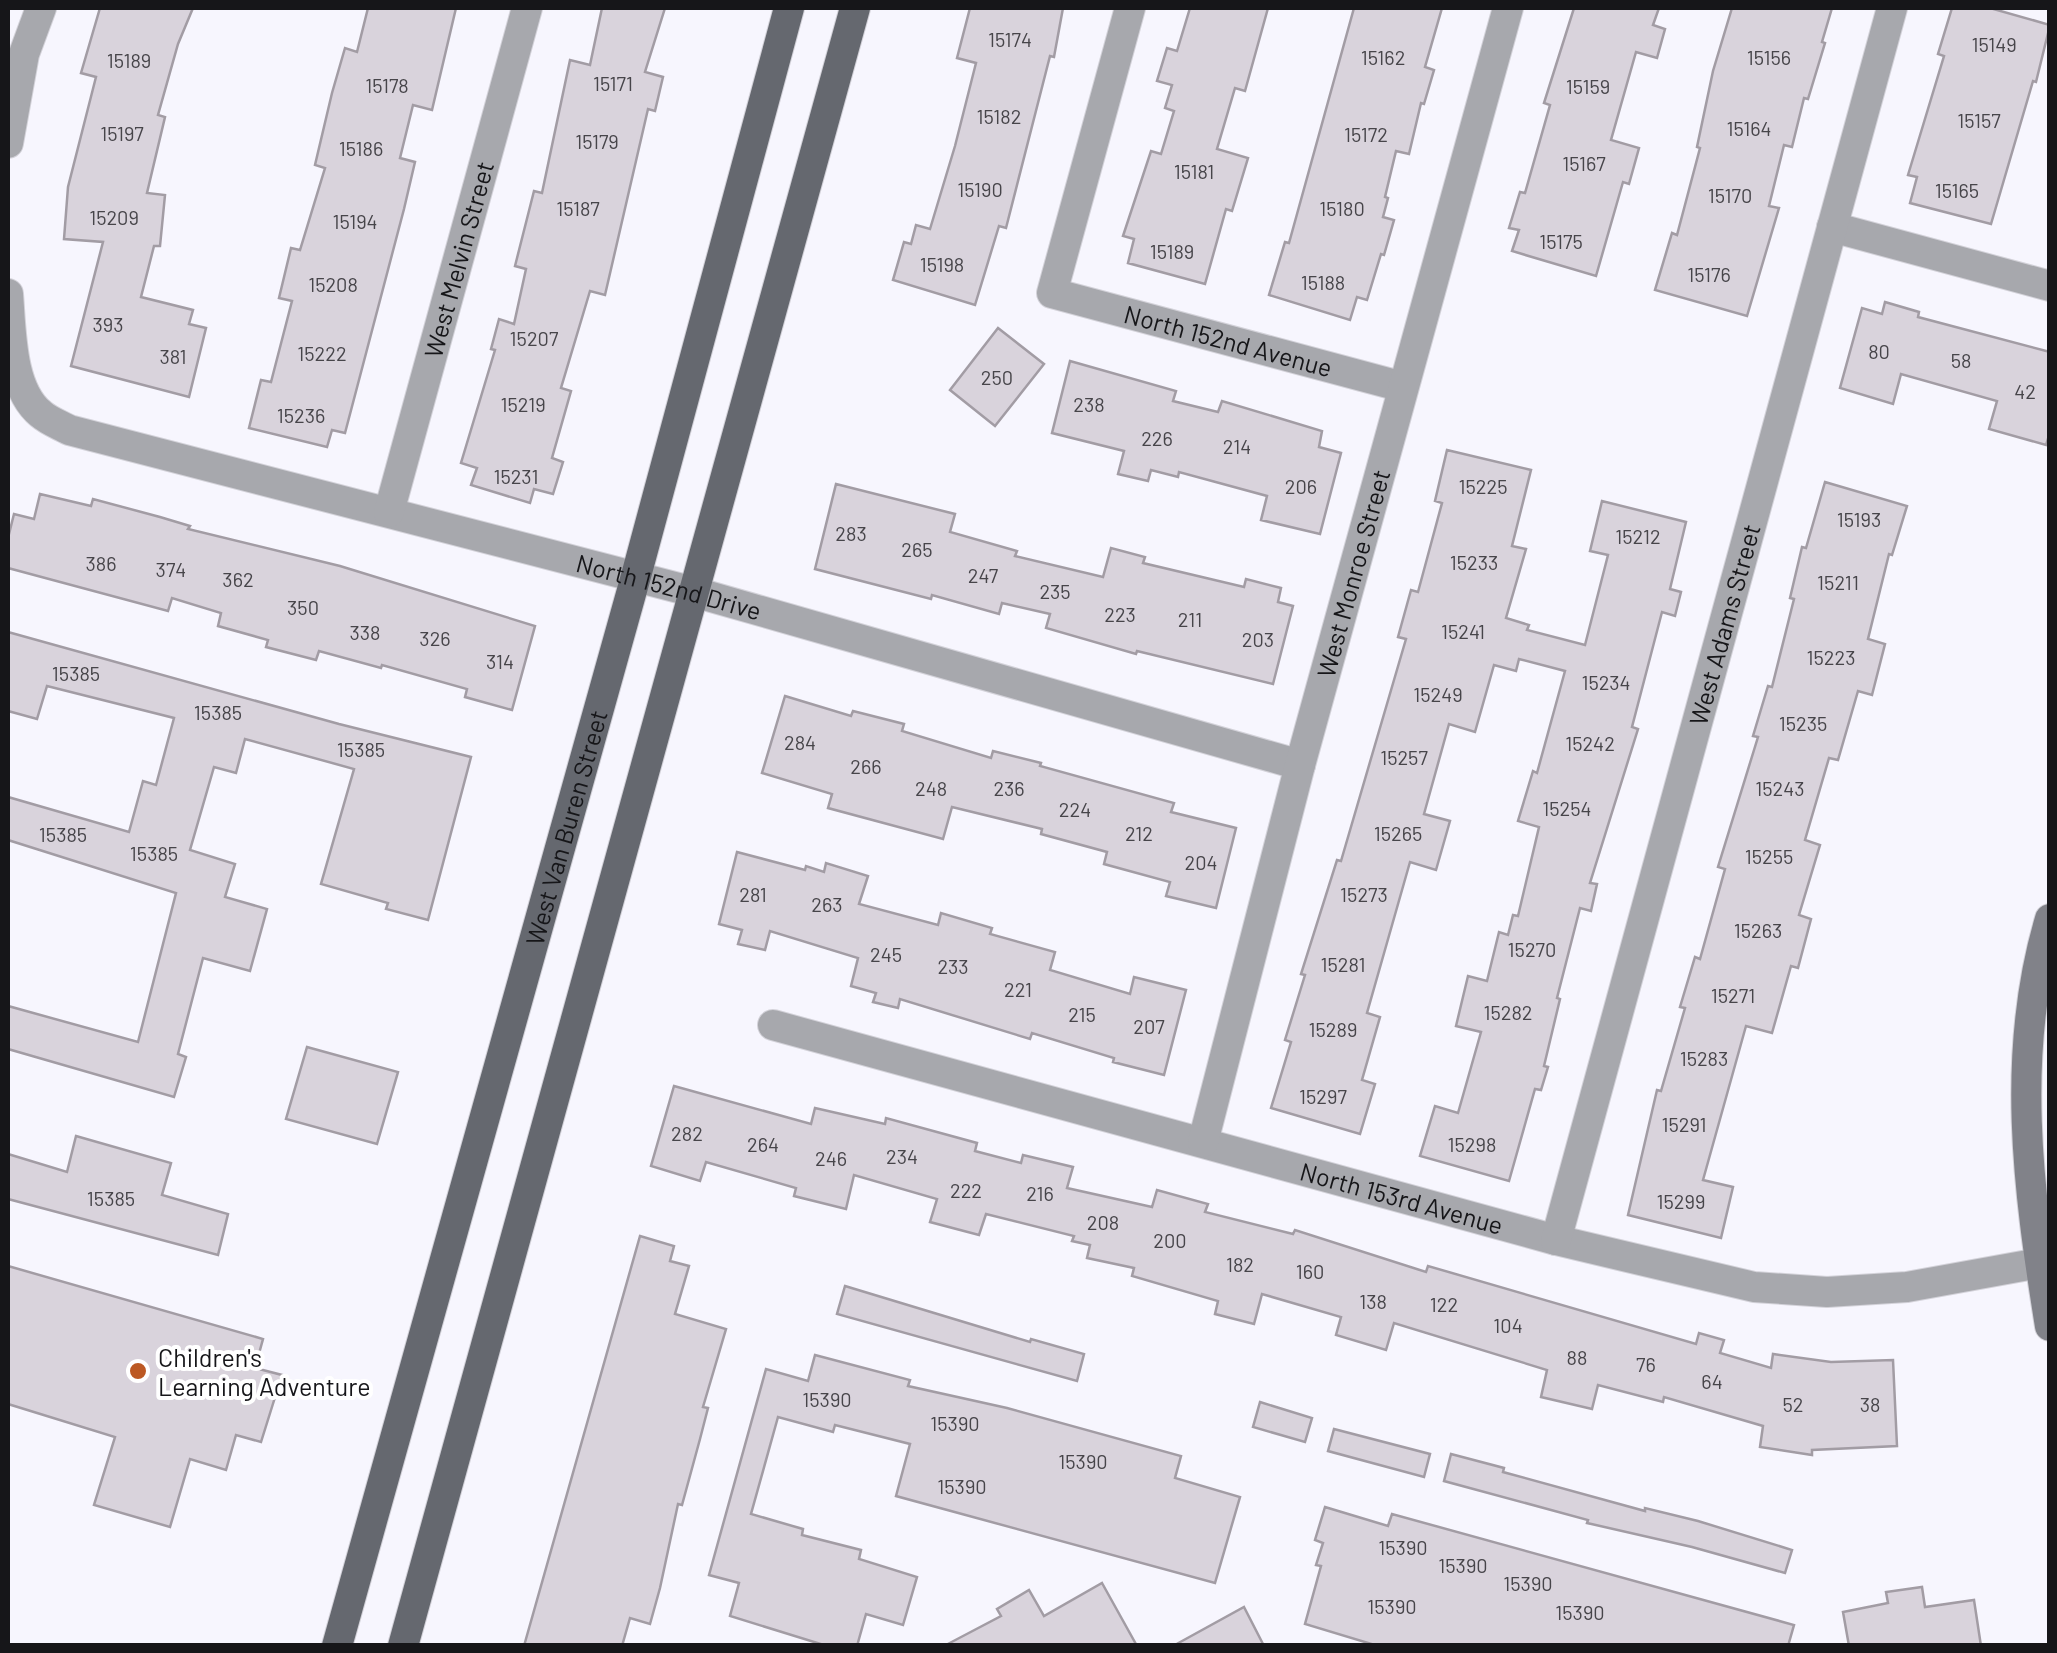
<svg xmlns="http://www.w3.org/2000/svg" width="2057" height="1653" font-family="Barlow,sans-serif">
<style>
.building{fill:#d9d3dc;stroke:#a29ca4;stroke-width:2.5}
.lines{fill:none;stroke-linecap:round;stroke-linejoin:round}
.street-casing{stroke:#d3d2d9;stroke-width:32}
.secondary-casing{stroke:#d3d2d9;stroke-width:32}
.primary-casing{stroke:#d3d2d9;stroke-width:32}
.street{stroke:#a7a8ad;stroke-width:30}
.secondary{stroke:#818289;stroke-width:30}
.primary{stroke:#65686f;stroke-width:30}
.poi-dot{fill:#bc5823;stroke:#fff;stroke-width:4}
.labels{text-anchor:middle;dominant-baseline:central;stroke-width:8;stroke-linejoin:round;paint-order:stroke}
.number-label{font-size:20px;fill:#47454a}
.street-label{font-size:25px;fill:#161619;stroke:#fff}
.poi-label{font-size:25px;fill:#161619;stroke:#fff;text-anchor:start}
</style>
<rect width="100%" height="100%" fill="#f7f6fe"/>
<g class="building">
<path d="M100,8H193L178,44L158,115L165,117L147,193L165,195L160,246H154L141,297L193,310L189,324L206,328L189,397L71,366L103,242L64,239L68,187L96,77L81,73Z"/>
<path d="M368,8H456L432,110L413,105L400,158L415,162L404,209L345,433L332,430L327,447L249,428L261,380L271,382L292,301L279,298L291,248L300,250L325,168L315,165L332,93L345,48L357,52Z"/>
<path d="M602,8H665L645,72L663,77L655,111L648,109L605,295L590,291L561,388L571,391L552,458L563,462L553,494L534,489L530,503L471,485L477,468L461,463L495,350L491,349L499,319L514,324L526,269L515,266L534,191L542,193L570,60L590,65Z"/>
<path d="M970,8H1063L1054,57L1050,56L1006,228L999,226L975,305L893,280L904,242L911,244L916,225L930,229L955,146L976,63L957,58Z"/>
<path d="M1190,8H1268L1245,91L1235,88L1217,149L1248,158L1232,211L1226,209L1205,284L1128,263L1134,239L1123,236L1151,151L1161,154L1174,111L1165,108L1172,85L1157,81L1167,48L1177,51Z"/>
<path d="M1354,8H1442L1425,67L1434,70L1424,104L1421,103L1409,154L1396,151L1385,197L1388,198L1383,217L1394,220L1384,255L1381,254L1367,300L1357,297L1350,320L1269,295L1285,242L1289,243Z"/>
<path d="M1574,8H1659L1653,25L1665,29L1657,58L1636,52L1611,140L1639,148L1629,184L1623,182L1596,276L1512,251L1519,230L1509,228L1520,192L1525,193L1550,105L1544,103Z"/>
<path d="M1732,8H1832L1822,42L1825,43L1808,99L1804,98L1792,147L1784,145L1769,206L1779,208L1747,316L1655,290L1672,233L1677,235L1700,148L1697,147L1713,71Z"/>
<path d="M1952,8H1990L2050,25L2036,82L2033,81L1991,224L1910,203L1917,177L1908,175L1944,56L1938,54Z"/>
<path d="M1885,302L1919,312L1918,317L2050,352V432L2046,445L1989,429L1997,401L1901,374L1893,404L1840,388L1862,308L1882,314Z"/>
<path d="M998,328L1044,364L995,426L950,390Z"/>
<path d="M1070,361L1176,391L1173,401L1218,412L1222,401L1322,431L1319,447L1341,453L1320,534L1261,520L1267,496L1179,472L1178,477L1151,470L1148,481L1118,474L1124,451L1052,433Z"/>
<path d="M1447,450L1531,470L1512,546L1526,549L1506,618L1529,625L1527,630L1585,645L1608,555L1590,551L1602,501L1686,522L1670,589L1681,592L1675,616L1662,612L1632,727L1638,729L1590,883L1597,884L1591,911L1580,908L1557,998L1560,999L1544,1066L1548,1067L1541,1090L1535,1089L1509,1181L1420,1156L1435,1106L1458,1113L1481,1032L1456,1026L1468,976L1487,981L1499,932L1508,935L1513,915L1518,916L1539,827L1518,821L1533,771L1537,773L1565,671L1519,659L1516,671L1494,665L1475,732L1449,724L1424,814L1450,821L1436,870L1410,862L1367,1013L1380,1017L1362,1080L1375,1084L1360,1134L1271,1108L1291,1042L1285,1040L1305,975L1301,974L1337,860L1341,861L1406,639L1398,637L1411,590L1418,592L1442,503L1435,501Z"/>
<path d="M1825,482L1907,506L1892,555L1889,554L1868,639L1885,644L1872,695L1858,691L1838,760L1829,758L1805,840L1820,845L1799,915L1811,919L1798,968L1791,966L1772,1033L1746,1026L1703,1180L1733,1187L1721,1238L1628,1215L1657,1090L1661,1091L1685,1008L1680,1007L1695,957L1700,959L1725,869L1718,867L1758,737L1753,736L1768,686L1772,687L1794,599L1790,598L1802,547L1806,548Z"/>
<path d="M836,484L955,514L950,532L1017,551L1015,556L1103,577L1111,548L1145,557L1143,563L1244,587L1246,579L1281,588L1278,602L1293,606L1273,684L1137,651L1136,654L1046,628L1050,614L1002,603L999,614L932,595L931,599L815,569Z"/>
<path d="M40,494L91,506L93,499L160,517L190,526L188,529L340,566L535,626L512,710L465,697L467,689L382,665L381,668L319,651L316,660L266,647L268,640L218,626L221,613L172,598L168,611L8,568V538L14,514L34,519Z"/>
<path d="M8,632L339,724L471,757L428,920L386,909L388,903L321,884L354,769L245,739L236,773L214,767L190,850L235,864L225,897L267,909L250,971L203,958L178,1054L186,1057L174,1097L8,1049V1006L138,1042L176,893L8,840V797L129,832L143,781L156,785L174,718L47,686L37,719L8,711Z"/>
<path d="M785,696L851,716L853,711L904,724L902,731L991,758L993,751L1041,763L1040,766L1174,803L1171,812L1236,828L1216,908L1166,896L1170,882L1104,864L1107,852L1041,834L1042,829L952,807L943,839L828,808L832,794L762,773Z"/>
<path d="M737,852L805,870L806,866L824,872L826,863L868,876L859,904L938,925L941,913L992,928L990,934L1055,952L1050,970L1130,994L1134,977L1186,990L1164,1075L1113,1062L1114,1058L1032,1033L1030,1039L900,999L898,1008L873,1002L876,993L851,986L858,958L770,931L765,950L738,944L742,930L719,924Z"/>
<path d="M307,1047L398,1072L377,1144L286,1119Z"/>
<path d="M674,1086L811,1124L815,1108L885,1124L886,1118L977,1143L975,1151L1021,1163L1023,1155L1073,1167L1067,1188L1152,1207L1157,1190L1208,1204L1205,1212L1293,1234L1295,1230L1426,1272L1428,1266L1696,1344L1699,1333L1724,1340L1720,1353L1771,1368L1773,1354L1831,1362L1893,1360L1897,1446L1812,1450V1455L1760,1447L1763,1426L1664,1397L1663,1402L1598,1385L1592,1409L1541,1397L1547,1370L1394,1323L1386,1350L1336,1335L1341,1317L1262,1294L1254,1324L1215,1314L1218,1301L1132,1276L1134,1268L1087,1258L1090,1245L1072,1241L1074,1236L986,1214L979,1235L930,1222L937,1199L854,1175L846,1209L794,1196L796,1188L706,1162L700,1181L651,1166Z"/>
<path d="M76,1136L171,1163L162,1195L228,1214L218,1255L8,1199V1154L67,1172Z"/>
<path d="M640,1236L674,1246L670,1261L689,1266L675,1314L726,1329L703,1407L708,1408L700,1439L682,1505L678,1504L660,1588L650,1624L630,1618L622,1646H524Z"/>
<path d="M8,1266L263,1339L255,1368L282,1375L261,1442L236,1435L226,1470L190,1459L170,1527L94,1505L115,1437L8,1404Z"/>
<path d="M845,1286L1030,1342L1031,1339L1084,1354L1077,1381L837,1314Z"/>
<path d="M815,1355L910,1380L908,1386L1007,1408L1181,1456L1175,1478L1240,1497L1215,1583L896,1496L910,1444L835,1425L833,1432L778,1417L751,1514L803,1529L802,1535L861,1550L859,1559L917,1577L903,1625L866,1614L857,1646H827L730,1616L739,1583L709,1575L766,1369L808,1381Z"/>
<path d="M1260,1402L1312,1418L1305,1442L1253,1427Z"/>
<path d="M1334,1429L1430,1454L1424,1477L1328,1451Z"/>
<path d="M1451,1454L1504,1468L1503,1472L1645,1511V1508L1698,1521L1792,1550L1785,1573L1692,1547L1587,1523L1588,1520L1444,1481Z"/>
<path d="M1325,1507L1388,1526L1392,1514L1794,1625L1788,1646H1378L1305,1624L1321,1566L1316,1565L1323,1543L1315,1540Z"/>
<path d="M1102,1583L1137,1646H944L1001,1616L997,1609L1029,1590L1044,1616Z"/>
<path d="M1922,1587L1925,1607L1974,1600L1981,1646H1849L1843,1612L1888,1603L1886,1592Z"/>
<path d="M1244,1607L1264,1646H1173Z"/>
</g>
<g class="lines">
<defs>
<g id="street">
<path id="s1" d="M1130,8L1052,293L1403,387"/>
<path d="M8,143L24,54L41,8"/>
<path d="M1832,227L2050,286"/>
<path id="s2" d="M8,294C11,330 10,389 41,414C49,421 60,425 69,430L694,592L1300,765"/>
<path id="s3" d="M389,512L527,8"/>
<path id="s4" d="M773,1025L1556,1240L1754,1287L1827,1292L1907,1287L2040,1263"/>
<path id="s5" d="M1203,1142L1300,765L1508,8"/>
<path id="s6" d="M1556,1240L1892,8"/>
</g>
<path id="secondary" d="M2050,919C2010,1053 2028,1190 2050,1326"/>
<g id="primary">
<path id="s7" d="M337,1646L636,576L789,8"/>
<path d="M403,1646L855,8"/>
</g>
</defs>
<use href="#street" class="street-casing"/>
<use href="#secondary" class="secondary-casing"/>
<use href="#primary" class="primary-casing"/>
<use href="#street" class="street"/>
<use href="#secondary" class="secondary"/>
<use href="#primary" class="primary"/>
</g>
<circle class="poi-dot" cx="138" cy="1371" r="10"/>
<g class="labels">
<g class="number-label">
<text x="1010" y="39">15174</text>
<text x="1994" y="44">15149</text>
<text x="1383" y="57">15162</text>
<text x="1769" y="57">15156</text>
<text x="129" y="60">15189</text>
<text x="613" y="83">15171</text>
<text x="387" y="85">15178</text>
<text x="1588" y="86">15159</text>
<text x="999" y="116">15182</text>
<text x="1979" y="120">15157</text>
<text x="1749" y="128">15164</text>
<text x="122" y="133">15197</text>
<text x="1366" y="134">15172</text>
<text x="597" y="141">15179</text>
<text x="361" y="148">15186</text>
<text x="1584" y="163">15167</text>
<text x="1194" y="171">15181</text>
<text x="980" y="189">15190</text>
<text x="1957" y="190">15165</text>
<text x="1730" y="195">15170</text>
<text x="578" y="208">15187</text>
<text x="1342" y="208">15180</text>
<text x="114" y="217">15209</text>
<text x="355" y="221">15194</text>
<text x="1561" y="241">15175</text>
<text x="1172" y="251">15189</text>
<text x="942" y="264">15198</text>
<text x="1709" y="274">15176</text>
<text x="1323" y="282">15188</text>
<text x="333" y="284">15208</text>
<text x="108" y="324">393</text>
<text x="534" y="338">15207</text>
<text x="1879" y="351">80</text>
<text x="322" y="353">15222</text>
<text x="173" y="356">381</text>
<text x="1961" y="360">58</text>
<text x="997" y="377">250</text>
<text x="2025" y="391">42</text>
<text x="523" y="404">15219</text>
<text x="1089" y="404">238</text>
<text x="301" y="415">15236</text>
<text x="1157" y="438">226</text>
<text x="1237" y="446">214</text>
<text x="516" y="476">15231</text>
<text x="1301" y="486">206</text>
<text x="1483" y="486">15225</text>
<text x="1859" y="519">15193</text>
<text x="851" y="533">283</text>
<text x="1638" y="536">15212</text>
<text x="917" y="549">265</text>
<text x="1474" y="562">15233</text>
<text x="101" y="563">386</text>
<text x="171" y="569">374</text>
<text x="983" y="575">247</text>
<text x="238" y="579">362</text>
<text x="1838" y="582">15211</text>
<text x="1055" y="591">235</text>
<text x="303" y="607">350</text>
<text x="1120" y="614">223</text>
<text x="1190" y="619">211</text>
<text x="1463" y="631">15241</text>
<text x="365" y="632">338</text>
<text x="435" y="638">326</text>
<text x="1258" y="639">203</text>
<text x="1831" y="657">15223</text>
<text x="500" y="661">314</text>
<text x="76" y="673">15385</text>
<text x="1606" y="682">15234</text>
<text x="1438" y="694">15249</text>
<text x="218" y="712">15385</text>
<text x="1803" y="723">15235</text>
<text x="800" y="742">284</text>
<text x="1590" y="743">15242</text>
<text x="361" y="749">15385</text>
<text x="1404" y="757">15257</text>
<text x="866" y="766">266</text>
<text x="931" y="788">248</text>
<text x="1009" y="788">236</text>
<text x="1780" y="788">15243</text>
<text x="1567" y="808">15254</text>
<text x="1075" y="809">224</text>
<text x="1139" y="833">212</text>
<text x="1398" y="833">15265</text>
<text x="63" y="834">15385</text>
<text x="154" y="853">15385</text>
<text x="1769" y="856">15255</text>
<text x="1201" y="862">204</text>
<text x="753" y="894">281</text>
<text x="1364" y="894">15273</text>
<text x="827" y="904">263</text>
<text x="1758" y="930">15263</text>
<text x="1532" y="949">15270</text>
<text x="886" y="954">245</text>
<text x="1343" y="964">15281</text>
<text x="953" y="966">233</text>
<text x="1018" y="989">221</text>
<text x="1733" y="995">15271</text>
<text x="1508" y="1012">15282</text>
<text x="1082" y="1014">215</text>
<text x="1149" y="1026">207</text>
<text x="1333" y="1029">15289</text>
<text x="1704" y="1058">15283</text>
<text x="1323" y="1096">15297</text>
<text x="1684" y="1124">15291</text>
<text x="687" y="1133">282</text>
<text x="763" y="1144">264</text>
<text x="1472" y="1144">15298</text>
<text x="902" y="1156">234</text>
<text x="831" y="1158">246</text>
<text x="966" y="1190">222</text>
<text x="1040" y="1193">216</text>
<text x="111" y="1198">15385</text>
<text x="1681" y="1201">15299</text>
<text x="1103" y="1222">208</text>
<text x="1170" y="1240">200</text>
<text x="1240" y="1264">182</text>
<text x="1310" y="1271">160</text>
<text x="1373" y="1301">138</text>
<text x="1444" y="1304">122</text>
<text x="1508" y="1325">104</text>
<text x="1577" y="1357">88</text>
<text x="1646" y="1364">76</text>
<text x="1712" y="1381">64</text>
<text x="827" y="1399">15390</text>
<text x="1793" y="1404">52</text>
<text x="1870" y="1404">38</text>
<text x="955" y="1423">15390</text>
<text x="1083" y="1461">15390</text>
<text x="962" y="1486">15390</text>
<text x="1403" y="1547">15390</text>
<text x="1463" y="1565">15390</text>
<text x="1528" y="1583">15390</text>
<text x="1392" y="1606">15390</text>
<text x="1580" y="1612">15390</text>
</g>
<g class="street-label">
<text stroke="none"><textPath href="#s3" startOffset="262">West Melvin Street</textPath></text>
<text stroke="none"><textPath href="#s1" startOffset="478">North 152nd Avenue</textPath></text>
<text stroke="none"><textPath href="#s5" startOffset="588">West Monroe Street</textPath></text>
<text stroke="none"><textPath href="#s2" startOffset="780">North 152nd Drive</textPath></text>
<text stroke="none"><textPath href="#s6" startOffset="638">West Adams Street</textPath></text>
<text stroke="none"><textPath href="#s7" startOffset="850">West Van Buren Street</textPath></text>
<text stroke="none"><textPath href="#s4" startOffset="652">North 153rd Avenue</textPath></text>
</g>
<g class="poi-label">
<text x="158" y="1357">Children's<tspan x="158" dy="29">Learning Adventure</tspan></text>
</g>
</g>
<rect width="2057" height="1653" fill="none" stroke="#161619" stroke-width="20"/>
</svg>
